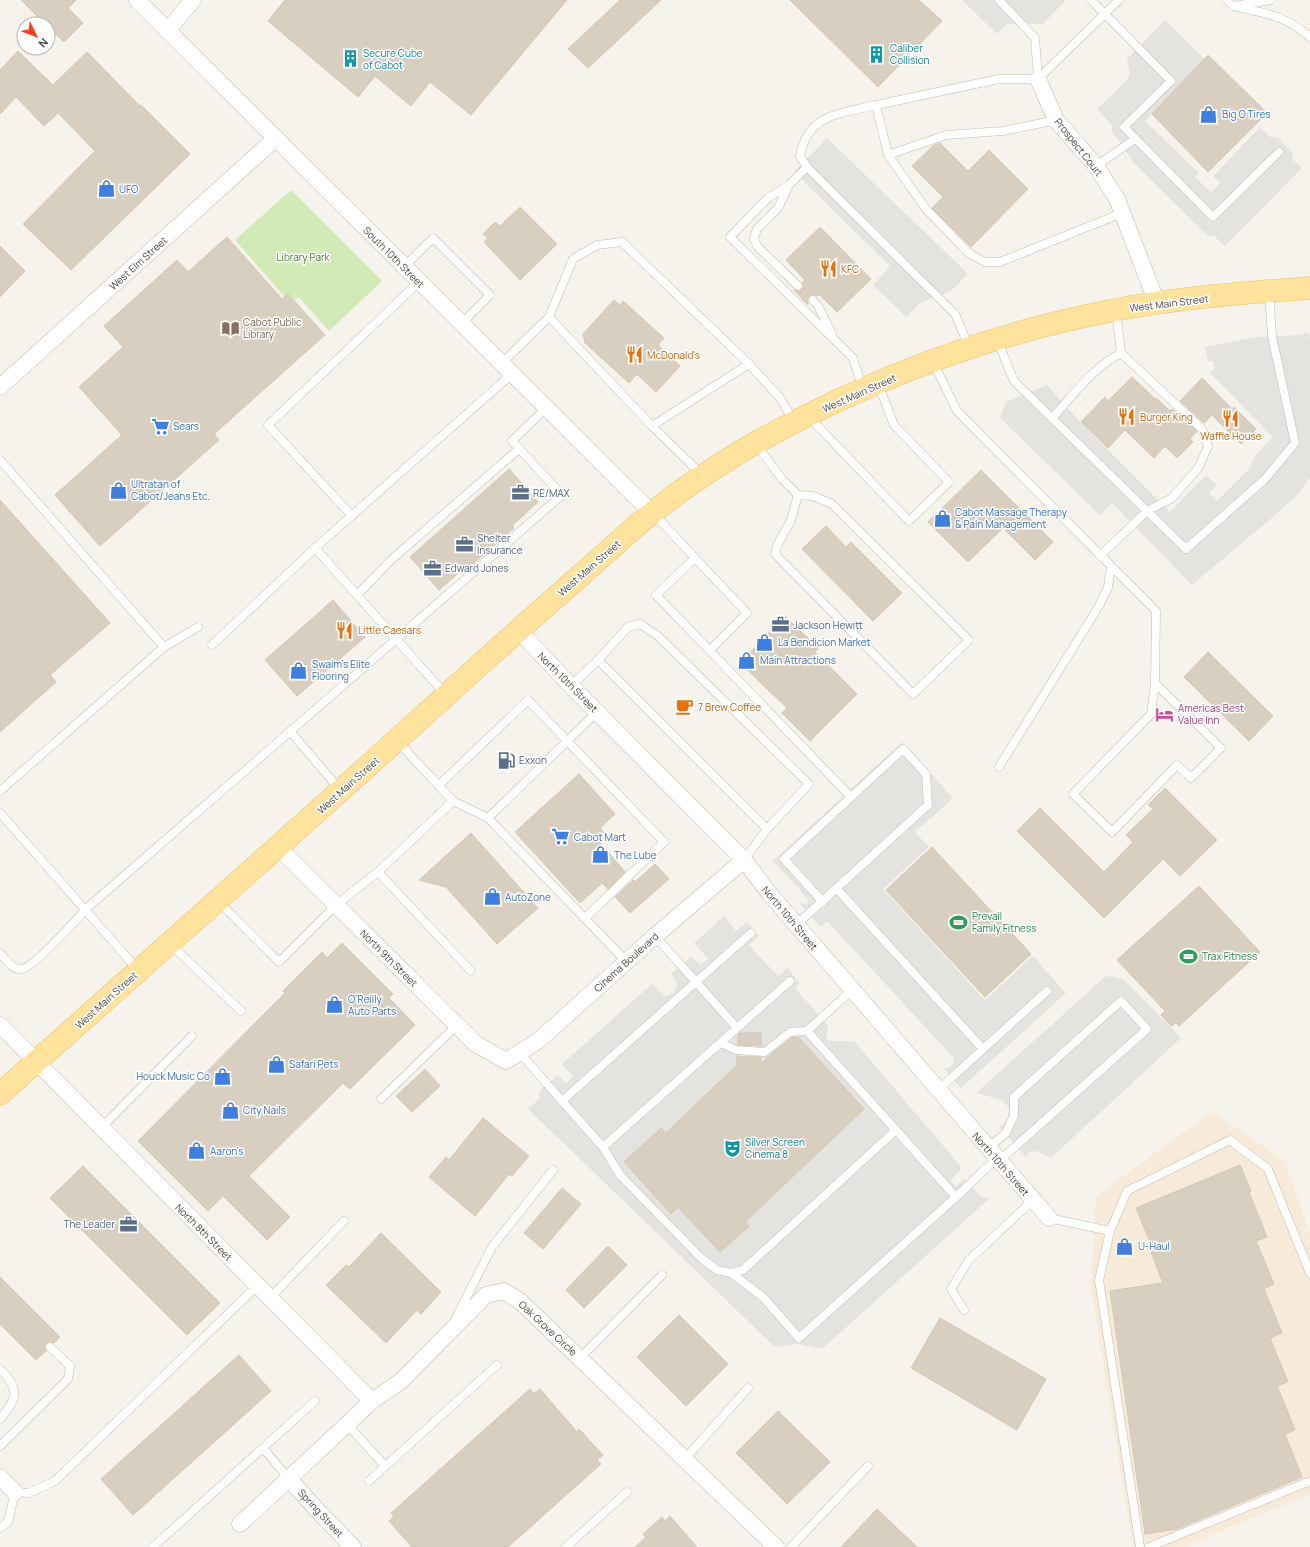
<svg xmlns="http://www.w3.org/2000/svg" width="1310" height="1547" font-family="Manrope,sans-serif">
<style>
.commercial{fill:#f7ead8}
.green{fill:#d2eab5}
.parking{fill:#e5e3e0;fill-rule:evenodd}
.building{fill:#d8cfc1;stroke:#d3c7b4}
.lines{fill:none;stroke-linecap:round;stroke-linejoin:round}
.lane-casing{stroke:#c2bbae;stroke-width:9}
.street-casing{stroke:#c2bbae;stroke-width:17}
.primary-casing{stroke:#e6c16a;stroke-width:23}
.lane{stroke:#fff;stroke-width:8}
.street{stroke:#fff;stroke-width:16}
.primary{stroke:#ffe39c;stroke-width:22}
.labels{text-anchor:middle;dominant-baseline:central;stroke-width:3;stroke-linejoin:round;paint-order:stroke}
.culture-label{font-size:10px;fill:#0d838f;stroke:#fff;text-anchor:start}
.shop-label{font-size:10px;fill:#366cbe;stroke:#fff;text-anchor:start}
.street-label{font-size:10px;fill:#4b4439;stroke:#fff}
.park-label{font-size:10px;fill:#4a7f2a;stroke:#fff}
.food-label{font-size:10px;fill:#c56008;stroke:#fff;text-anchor:start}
.education-label{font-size:10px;fill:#785e54;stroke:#fff;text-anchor:start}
.service-label{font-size:10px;fill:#4e5e75;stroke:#fff;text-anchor:start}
.hotel-label{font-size:10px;fill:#b23c85;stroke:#fff;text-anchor:start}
.leisure-label{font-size:10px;fill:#27864d;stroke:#fff;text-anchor:start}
</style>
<rect width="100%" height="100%" fill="#f6f3ec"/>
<path class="commercial" d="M1212,1112L1284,1161L1310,1232V1494L1183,1547H1133L1091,1287L1096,1196Z"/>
<path class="green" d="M291,190L382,281L329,331L299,297L294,300L288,294L285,297L235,240Z"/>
<g class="parking">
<path d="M962,0H1066L1043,24H1007L997,34Z"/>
<path d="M1165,20L1205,60L1145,121L1199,173L1195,177L1211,192L1220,183L1213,176L1260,127L1270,137L1278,138L1293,153L1292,159L1302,168L1225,246L1214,236H1208L1134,163L1112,131V125L1097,109L1128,79L1130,73L1127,59Z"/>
<path d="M827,138L968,274L951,291L920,303L906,317L873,285L890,266L794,172Z"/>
<path d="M1309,333L1310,341V478L1296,496L1273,517L1192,585L1112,503L1100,515L1000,418L1006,402L1047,385L1080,422L1170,512L1206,475L1216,485L1209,493L1217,501L1249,469L1255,456L1273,437L1209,372L1215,369L1213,361H1208L1205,347L1257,337L1287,336Z"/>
<path d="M902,742L953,798L915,832L929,847L883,889L985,1000L1033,956L1066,993L961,1088L944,1069L950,1067L954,1063L953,1057L827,921L821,927L799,903L807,904L809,900L773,861Z"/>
<path d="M724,916L736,931L747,922L759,936L749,945L778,976L787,968L800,983L795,988L828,1026L826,1036L829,1041H854L962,1168L950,1181L956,1186L965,1179L979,1195L989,1199L822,1349L799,1344L775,1347L528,1109L539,1099L540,1091L558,1075L566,1083L573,1077L562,1064L652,984L665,997L673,993L677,986L676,981L671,974L691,957L701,965L708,959L694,943ZM738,1033L760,1034L761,1057L766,1060L793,1033L864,1109L745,1222L749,1226L720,1252L678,1207L671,1214L624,1163L660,1128L666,1133L737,1066Z"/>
<path d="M1106,976L1116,977L1125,981L1181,1038L1051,1158L1036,1151L1030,1152L1026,1157L999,1127L1006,1122L1009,1114V1108L1002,1100L976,1093Z"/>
</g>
<g class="building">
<path d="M21,0H76L68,8L83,23L64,42L48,27V24H45Z"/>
<path d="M285,0H567L471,115L430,82L411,106L375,76L358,97L268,21Z"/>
<path d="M620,0H661L588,68L568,49Z"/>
<path d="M790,0H919L942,21L878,87Z"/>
<path d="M18,51L53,85L87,52L140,106L141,105L190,154L71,270L23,224L95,151L58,113L44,126L16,97L0,114V70Z"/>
<path d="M1208,55L1267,113L1208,172L1152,114Z"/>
<path d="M940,143L968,171L989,150L1028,189L971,247L932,208L943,197L912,166L934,145Z"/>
<path d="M520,207L557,244L520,280L484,242L488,238L483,234L495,222L500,226Z"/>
<path d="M820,227L871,279L837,312L819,294L817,296L812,295L809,296L808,298V305L794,290L799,291L802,290L803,287L802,283L805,280L786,260Z"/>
<path d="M227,237L282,299L288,294L325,335L214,434L219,440L100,546L55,495L122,435L79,387L123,347L104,326L177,260L188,272Z"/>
<path d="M0,246L25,271L0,297Z"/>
<path d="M614,300L620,305L623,301L664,338L658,345L680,366L656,392L637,374L629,383L585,343L583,334Z"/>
<path d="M1132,377L1155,399L1156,398L1170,411L1172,409L1197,431L1190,439L1193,442L1177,458L1165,446L1154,458L1125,430L1108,448L1081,422L1105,397L1108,401Z"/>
<path d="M1202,378L1232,409L1234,407L1256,429L1241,444L1212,415L1204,423L1180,401Z"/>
<path d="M509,469L538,502L512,526L514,528L467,569L465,567L439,590L410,557Z"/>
<path d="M981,470L1053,542L1035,560L1003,528L968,562L928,522Z"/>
<path d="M0,500L110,623L50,675L56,682L0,732Z"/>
<path d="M826,526L846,547L851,542L902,593L873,621L802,549Z"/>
<path d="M333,600L365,637L297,696L265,660Z"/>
<path d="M785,616L818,648L815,652L857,694L810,741L782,713L787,708L740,663Z"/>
<path d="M1208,652L1273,716L1249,741L1184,677Z"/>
<path d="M579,774L615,814L600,828L605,834L598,840L625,872L608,889L602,883L580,903L515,832Z"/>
<path d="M1165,788L1217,840L1180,876L1163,859L1104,918L1017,831L1040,808L1104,872L1133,842L1126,835L1153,809L1148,805Z"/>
<path d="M471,833L538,908L497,944L446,887L419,880Z"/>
<path d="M932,847L1031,954L985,997L886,890Z"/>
<path d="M655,864L669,879L630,913L615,897L633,880L635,882Z"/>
<path d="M1199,886L1260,952L1179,1026L1176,1023L1171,1026L1161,1015L1165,1011L1117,960Z"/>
<path d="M342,943L393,994L389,998L415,1025L350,1089L343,1083L249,1176L290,1217L267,1240L223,1196L208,1211L138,1141L285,993L283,991L322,952L327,958Z"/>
<path d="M739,1033H761V1046L738,1045V1035Z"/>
<path d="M792,1037H798L864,1109L745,1222L749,1226L720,1252L678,1207L671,1214L624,1162L661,1128L666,1133L737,1065V1056L761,1057V1063Z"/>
<path d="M425,1069L440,1086L412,1112L396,1096Z"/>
<path d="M483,1118L529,1156L512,1176L509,1174L475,1216L429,1177L446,1157L449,1160Z"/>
<path d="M1240,1165L1251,1191L1249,1192L1267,1237L1256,1241L1274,1284L1264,1289L1282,1333L1270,1338L1288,1382L1277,1386L1295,1430L1285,1434L1302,1477L1177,1529L1145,1534L1110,1291L1163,1283L1151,1252L1154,1251L1136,1208Z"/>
<path d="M83,1166L220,1303L187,1335L50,1198Z"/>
<path d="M562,1188L581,1204L543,1249L524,1233Z"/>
<path d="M381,1233L441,1292L421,1314L417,1310L386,1343L326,1285L346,1265L349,1267Z"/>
<path d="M608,1246L627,1265L584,1308L566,1290Z"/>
<path d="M0,1277L60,1337L54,1343L51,1342L46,1343L45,1346L46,1351L36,1360L0,1324Z"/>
<path d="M679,1315L728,1364L686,1406L637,1357Z"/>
<path d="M940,1318L1046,1379L1017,1430L911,1368Z"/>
<path d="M239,1355L271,1391L133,1515L101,1479Z"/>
<path d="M530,1389L534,1394L540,1389L577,1432L579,1429L603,1455L597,1460L601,1464L508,1547H412L389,1521L394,1517L391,1513Z"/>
<path d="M778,1411L830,1462L787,1504L736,1453Z"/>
<path d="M877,1509L917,1547H841Z"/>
<path d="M670,1516L697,1547H635L646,1537L643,1534L662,1517L665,1521Z"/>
</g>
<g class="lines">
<defs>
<g id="lane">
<path d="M999,0L1035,38L1038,79"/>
<path d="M1091,0L1171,81L1124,127L1213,217L1279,152"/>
<path d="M1119,0L1038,79H999L876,105L888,155L926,209L970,254L985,262H1000L1122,213"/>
<path d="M1227,0L1233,6L1270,0"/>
<path d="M1233,6C1264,13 1285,15 1310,37"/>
<path d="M888,155L946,135L1003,131L1056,120"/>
<path d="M1096,166L1135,139"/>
<path d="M807,167L800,156C808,113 840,114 876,105"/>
<path d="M789,185L778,208L757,229L754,238L757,246L798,286"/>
<path d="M404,267L433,238L490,295L461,324"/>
<path d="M813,300L818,306L832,334"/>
<path d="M1116,311L1121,353"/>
<path d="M997,340L1014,381L1186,549L1265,479L1295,443L1272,336L1269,292"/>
<path d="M933,362L957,411L1156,611L1155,683L1221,748L1191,778L1177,765L1112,832L1073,794L1151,714L1155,683"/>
<path d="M502,363L549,317"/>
<path d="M863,389L853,358L730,237L768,198L789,185L807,167L955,314L969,347"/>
<path d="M808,416L909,521L949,482L894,425L878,384"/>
<path d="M1052,418C1072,396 1095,366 1121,353L1202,429L1208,446L1199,467L1172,498L1147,511L1100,556"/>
<path d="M652,426L749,364"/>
<path d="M756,444L782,479L798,495L813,496L832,504L969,640L913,694L775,554L777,546L791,520L798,495"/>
<path d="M0,460L164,647"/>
<path d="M703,476L652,426L549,317L573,259L597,245L622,242L749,364L780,398L794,422"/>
<path d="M653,513L695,558L656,595L851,797"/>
<path d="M352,516L268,425L419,282"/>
<path d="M315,548L512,374"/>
<path d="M695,558L747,613L710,650"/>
<path d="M357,595L392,559L519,449"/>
<path d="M212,645L315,548L445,694"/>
<path d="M571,686L598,660L628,627L640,624L658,636L809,784L767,829L598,660"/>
<path d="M290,731L340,790"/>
<path d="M397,741L453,801L488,818L627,962"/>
<path d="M999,767L1099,606L1108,587L1111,567"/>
<path d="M439,785L528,700L664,842L585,918"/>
<path d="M0,791L164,647L198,627"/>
<path d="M0,813L138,970"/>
<path d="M488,818L597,712"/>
<path d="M744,860L767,829"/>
<path d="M378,872L470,970"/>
<path d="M837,889L983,1049"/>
<path d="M218,901L279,962L336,905L378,872L453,801"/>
<path d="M796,925L928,805L926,774L903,749L784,859L823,902"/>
<path d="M655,936L737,1028L603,1147L562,1101L751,933"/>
<path d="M170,944L241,1011"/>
<path d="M0,953C6,960 12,970 22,969C34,967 76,920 86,909L562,495L512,441L546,408"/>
<path d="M737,1028L790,981"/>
<path d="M721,1043L736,1050L765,1052L790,1032L807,1031"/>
<path d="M520,1053L562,1101"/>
<path d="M938,1090L1047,991"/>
<path d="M381,1099L457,1025"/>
<path d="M101,1128L192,1036"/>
<path d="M603,1147L620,1175L701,1258L717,1270L731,1273L743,1270L896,1130"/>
<path d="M988,1148L1006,1133L1014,1115V1097L1121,1001L1147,1029L999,1161"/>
<path d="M956,1197L997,1158"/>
<path d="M1049,1218L1110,1231"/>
<path d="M731,1273L763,1297L799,1338L956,1197L807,1031L852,990"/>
<path d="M270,1298L344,1221"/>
<path d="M964,1310L951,1289L969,1260L1033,1200"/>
<path d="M456,1318L492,1247L553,1170"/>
<path d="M580,1358L662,1275"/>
<path d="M0,1369C20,1388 18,1399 0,1419"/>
<path d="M347,1424L385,1466"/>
<path d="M0,1446L68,1379L70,1366L50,1347"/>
<path d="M263,1448L289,1479"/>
<path d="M685,1459L748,1388"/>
<path d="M369,1481L497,1365"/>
<path d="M0,1528L8,1522L15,1492L29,1493L55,1481L257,1286"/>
<path d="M153,1547L315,1401"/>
<path d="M566,1547L627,1492"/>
<path d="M791,1547L868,1466"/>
<path d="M1140,1547L1099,1280L1110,1231L1127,1191L1230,1140L1268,1169L1310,1273"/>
<path d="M1149,1547L1310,1481"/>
</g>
<g id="street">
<path d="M137,0L652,513"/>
<path d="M167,31L193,0"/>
<path d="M1038,79L1056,120L1096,166L1117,199L1157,303"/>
<path d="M0,387L276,138"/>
<path d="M518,630L571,686L744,860L769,893L1049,1218"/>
<path d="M278,847L476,1044L506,1061L538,1041L655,936L744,860"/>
<path d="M0,1025L372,1401"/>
<path d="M0,1477L15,1492"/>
<path d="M289,1479L317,1510L353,1547"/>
<path d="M240,1524L372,1401L401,1381L486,1295L504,1291L521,1302L776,1547"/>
</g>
<path id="primary" d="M0,1094C140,969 281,845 420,719C473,671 526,623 580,576C604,555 627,533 652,513C684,487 721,463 757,442C865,382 983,336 1105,312C1172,298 1242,293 1310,288"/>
</defs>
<use href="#lane" class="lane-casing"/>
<use href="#street" class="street-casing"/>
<use href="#primary" class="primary-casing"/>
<use href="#lane" class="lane"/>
<use href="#street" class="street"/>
<use href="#primary" class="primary"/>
</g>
<defs>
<symbol id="building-bare" viewBox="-9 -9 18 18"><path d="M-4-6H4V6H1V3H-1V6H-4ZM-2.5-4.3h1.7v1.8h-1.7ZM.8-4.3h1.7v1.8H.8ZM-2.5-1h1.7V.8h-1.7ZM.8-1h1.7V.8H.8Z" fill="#0f9aa8" stroke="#fff" stroke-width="2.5" paint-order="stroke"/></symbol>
<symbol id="shop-bare" viewBox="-9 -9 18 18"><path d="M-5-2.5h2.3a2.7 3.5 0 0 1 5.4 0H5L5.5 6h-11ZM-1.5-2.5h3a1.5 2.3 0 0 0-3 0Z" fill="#3f7fe0" stroke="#fff" stroke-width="2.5" paint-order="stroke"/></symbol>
<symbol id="restaurant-bare" viewBox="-9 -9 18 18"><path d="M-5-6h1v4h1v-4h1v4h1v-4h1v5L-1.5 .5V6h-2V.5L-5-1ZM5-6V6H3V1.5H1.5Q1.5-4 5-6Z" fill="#e8710a" stroke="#fff" stroke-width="2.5" paint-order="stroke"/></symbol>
<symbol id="library-bare" viewBox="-9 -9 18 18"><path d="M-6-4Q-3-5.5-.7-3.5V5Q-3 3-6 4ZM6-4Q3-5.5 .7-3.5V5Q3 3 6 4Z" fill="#8d6e63" stroke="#fff" stroke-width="2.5" paint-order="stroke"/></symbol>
<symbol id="supermarket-bare" viewBox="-9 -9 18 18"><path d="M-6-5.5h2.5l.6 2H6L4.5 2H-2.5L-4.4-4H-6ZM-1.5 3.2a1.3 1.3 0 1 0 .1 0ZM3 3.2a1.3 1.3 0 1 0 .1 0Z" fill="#3f7fe0" stroke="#fff" stroke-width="2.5" paint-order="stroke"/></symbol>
<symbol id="office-bare" viewBox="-9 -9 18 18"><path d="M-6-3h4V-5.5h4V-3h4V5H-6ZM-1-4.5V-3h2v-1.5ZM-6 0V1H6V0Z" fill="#5c6f8a" stroke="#fff" stroke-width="2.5" paint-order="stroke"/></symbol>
<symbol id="cafe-bare" viewBox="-9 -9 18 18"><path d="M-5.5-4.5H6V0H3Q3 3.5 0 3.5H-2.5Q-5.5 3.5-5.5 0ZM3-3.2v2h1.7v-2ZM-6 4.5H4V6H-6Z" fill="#e8710a" stroke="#fff" stroke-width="2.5" paint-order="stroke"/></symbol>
<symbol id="hotel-bare" viewBox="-9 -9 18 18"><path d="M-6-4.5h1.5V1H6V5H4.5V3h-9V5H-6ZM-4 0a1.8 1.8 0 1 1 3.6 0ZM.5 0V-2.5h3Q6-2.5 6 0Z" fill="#d1479c" stroke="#fff" stroke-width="2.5" paint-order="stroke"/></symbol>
<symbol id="fuel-bare" viewBox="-9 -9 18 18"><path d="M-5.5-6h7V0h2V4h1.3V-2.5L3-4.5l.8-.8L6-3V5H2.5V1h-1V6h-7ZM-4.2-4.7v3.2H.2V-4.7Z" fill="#5c6f8a" stroke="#fff" stroke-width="2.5" paint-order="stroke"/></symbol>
<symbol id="stadium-bare" viewBox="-9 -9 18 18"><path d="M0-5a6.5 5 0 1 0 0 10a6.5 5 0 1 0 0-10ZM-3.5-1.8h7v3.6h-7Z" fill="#2e9e5b" stroke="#fff" stroke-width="2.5" paint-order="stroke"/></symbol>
<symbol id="theatre-bare" viewBox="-9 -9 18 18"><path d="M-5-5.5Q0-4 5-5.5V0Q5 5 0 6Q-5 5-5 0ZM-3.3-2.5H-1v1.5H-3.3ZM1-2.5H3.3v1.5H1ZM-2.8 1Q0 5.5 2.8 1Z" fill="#0f9aa8" stroke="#fff" stroke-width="2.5" paint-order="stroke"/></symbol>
</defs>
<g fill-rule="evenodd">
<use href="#building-bare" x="864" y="42" width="25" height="25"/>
<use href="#building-bare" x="338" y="46" width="25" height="25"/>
<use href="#shop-bare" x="1196" y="102" width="25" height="25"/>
<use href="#shop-bare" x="94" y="176" width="25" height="25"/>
<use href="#restaurant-bare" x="816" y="256" width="25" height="25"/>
<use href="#library-bare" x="218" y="316" width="25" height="25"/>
<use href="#restaurant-bare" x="622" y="342" width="25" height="25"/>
<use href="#restaurant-bare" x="1114" y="404" width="25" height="25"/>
<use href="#restaurant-bare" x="1218" y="406" width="25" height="25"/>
<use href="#supermarket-bare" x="148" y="414" width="25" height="25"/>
<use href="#shop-bare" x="106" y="478" width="25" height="25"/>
<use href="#office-bare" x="508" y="480" width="25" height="25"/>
<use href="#shop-bare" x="930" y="506" width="25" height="25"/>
<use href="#office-bare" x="452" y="532" width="25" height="25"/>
<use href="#office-bare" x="420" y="556" width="25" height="25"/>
<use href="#office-bare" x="768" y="612" width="25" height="25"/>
<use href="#restaurant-bare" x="332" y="618" width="25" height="25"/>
<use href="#shop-bare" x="752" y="630" width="25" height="25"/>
<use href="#shop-bare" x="734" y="648" width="25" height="25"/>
<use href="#shop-bare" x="286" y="658" width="25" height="25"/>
<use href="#cafe-bare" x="672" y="694" width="25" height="25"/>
<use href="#hotel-bare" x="1152" y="702" width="25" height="25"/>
<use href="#fuel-bare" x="494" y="748" width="25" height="25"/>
<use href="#supermarket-bare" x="548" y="824" width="25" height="25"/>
<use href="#shop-bare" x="588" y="842" width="25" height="25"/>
<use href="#shop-bare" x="480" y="884" width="25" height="25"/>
<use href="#stadium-bare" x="946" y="910" width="25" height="25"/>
<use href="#stadium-bare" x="1176" y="944" width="25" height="25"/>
<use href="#shop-bare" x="322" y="992" width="25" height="25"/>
<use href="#shop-bare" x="264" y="1052" width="25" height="25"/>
<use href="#shop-bare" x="210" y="1064" width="25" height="25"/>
<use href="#shop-bare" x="218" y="1098" width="25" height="25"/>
<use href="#theatre-bare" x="720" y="1136" width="25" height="25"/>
<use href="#shop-bare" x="184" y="1138" width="25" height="25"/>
<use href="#office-bare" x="116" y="1212" width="25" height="25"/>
<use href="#shop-bare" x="1112" y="1234" width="25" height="25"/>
</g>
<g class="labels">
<g class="culture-label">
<text x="890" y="48">Caliber<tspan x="890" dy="12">Collision</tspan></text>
<text x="363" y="53">Secure Cube<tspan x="363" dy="12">of Cabot</tspan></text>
<text x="745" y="1142">Silver Screen<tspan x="745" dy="12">Cinema 8</tspan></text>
</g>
<g class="shop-label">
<text x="1222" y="114">Big O Tires</text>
<text x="119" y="189">UFO</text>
<text x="173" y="426">Sears</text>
<text x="131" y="484">Ultratan of<tspan x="131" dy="12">Cabot/Jeans Etc.</tspan></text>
<text x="955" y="512">Cabot Massage Therapy<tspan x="955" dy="12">&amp; Pain Management</tspan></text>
<text x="778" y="642">La Bendicion Market</text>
<text x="760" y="660">Main Attractions</text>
<text x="312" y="664">Swaim's Elite<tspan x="312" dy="12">Flooring</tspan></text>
<text x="574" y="837">Cabot Mart</text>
<text x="614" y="855">The Lube</text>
<text x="505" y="897">AutoZone</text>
<text x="348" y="999">O'Reilly<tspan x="348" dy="12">Auto Parts</tspan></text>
<text x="289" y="1064">Safari Pets</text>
<text x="210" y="1076" text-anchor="end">Houck Music Co</text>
<text x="243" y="1110">City Nails</text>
<text x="210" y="1151">Aaron's</text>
<text x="1138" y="1246">U-Haul</text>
</g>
<g class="street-label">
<text transform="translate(1079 147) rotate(52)">Prospect Court</text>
<text transform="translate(394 257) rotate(45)">South 10th Street</text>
<text transform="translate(138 263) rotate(-42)">West Elm Street</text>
<text transform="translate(1169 303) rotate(-7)">West Main Street</text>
<text transform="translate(859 393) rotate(-24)">West Main Street</text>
<text transform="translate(589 568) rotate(-41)">West Main Street</text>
<text transform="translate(568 682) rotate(45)">North 10th Street</text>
<text transform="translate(348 785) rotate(-42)">West Main Street</text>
<text transform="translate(790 918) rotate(50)">North 10th Street</text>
<text transform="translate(389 958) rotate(45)">North 9th Street</text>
<text transform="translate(626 962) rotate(-42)">Cinema Boulevard</text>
<text transform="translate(106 1000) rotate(-42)">West Main Street</text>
<text transform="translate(1001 1164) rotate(49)">North 10th Street</text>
<text transform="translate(204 1232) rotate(45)">North 8th Street</text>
<text transform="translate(548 1328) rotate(43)">Oak Grove Circle</text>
<text transform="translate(321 1513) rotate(47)">Spring Street</text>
</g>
<g class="park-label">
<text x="303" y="257">Library Park</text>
</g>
<g class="food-label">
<text x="841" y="269">KFC</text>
<text x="647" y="355">McDonald's</text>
<text x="1140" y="417">Burger King</text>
<text x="1231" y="436" text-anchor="middle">Waffle House</text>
<text x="358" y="630">Little Caesars</text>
<text x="698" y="707">7 Brew Coffee</text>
</g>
<g class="education-label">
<text x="243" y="322">Cabot Public<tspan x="243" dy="12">Library</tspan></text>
</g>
<g class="service-label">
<text x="533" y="493">RE/MAX</text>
<text x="477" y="538">Shelter<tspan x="477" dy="12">Insurance</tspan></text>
<text x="445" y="568">Edward Jones</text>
<text x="793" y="625">Jackson Hewitt</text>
<text x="519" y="760">Exxon</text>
<text x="115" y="1224" text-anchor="end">The Leader</text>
</g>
<g class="hotel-label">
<text x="1178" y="708">Americas Best<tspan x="1178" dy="12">Value Inn</tspan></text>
</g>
<g class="leisure-label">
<text x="972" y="916">Prevail<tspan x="972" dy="12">Family Fitness</tspan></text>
<text x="1202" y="956">Trax Fitness</text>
</g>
</g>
<g transform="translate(36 36) rotate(133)"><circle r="19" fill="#ffffff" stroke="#b7b4b0"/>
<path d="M0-3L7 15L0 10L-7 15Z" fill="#fc3f1d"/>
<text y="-6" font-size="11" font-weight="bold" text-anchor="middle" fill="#4b4439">N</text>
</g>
</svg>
